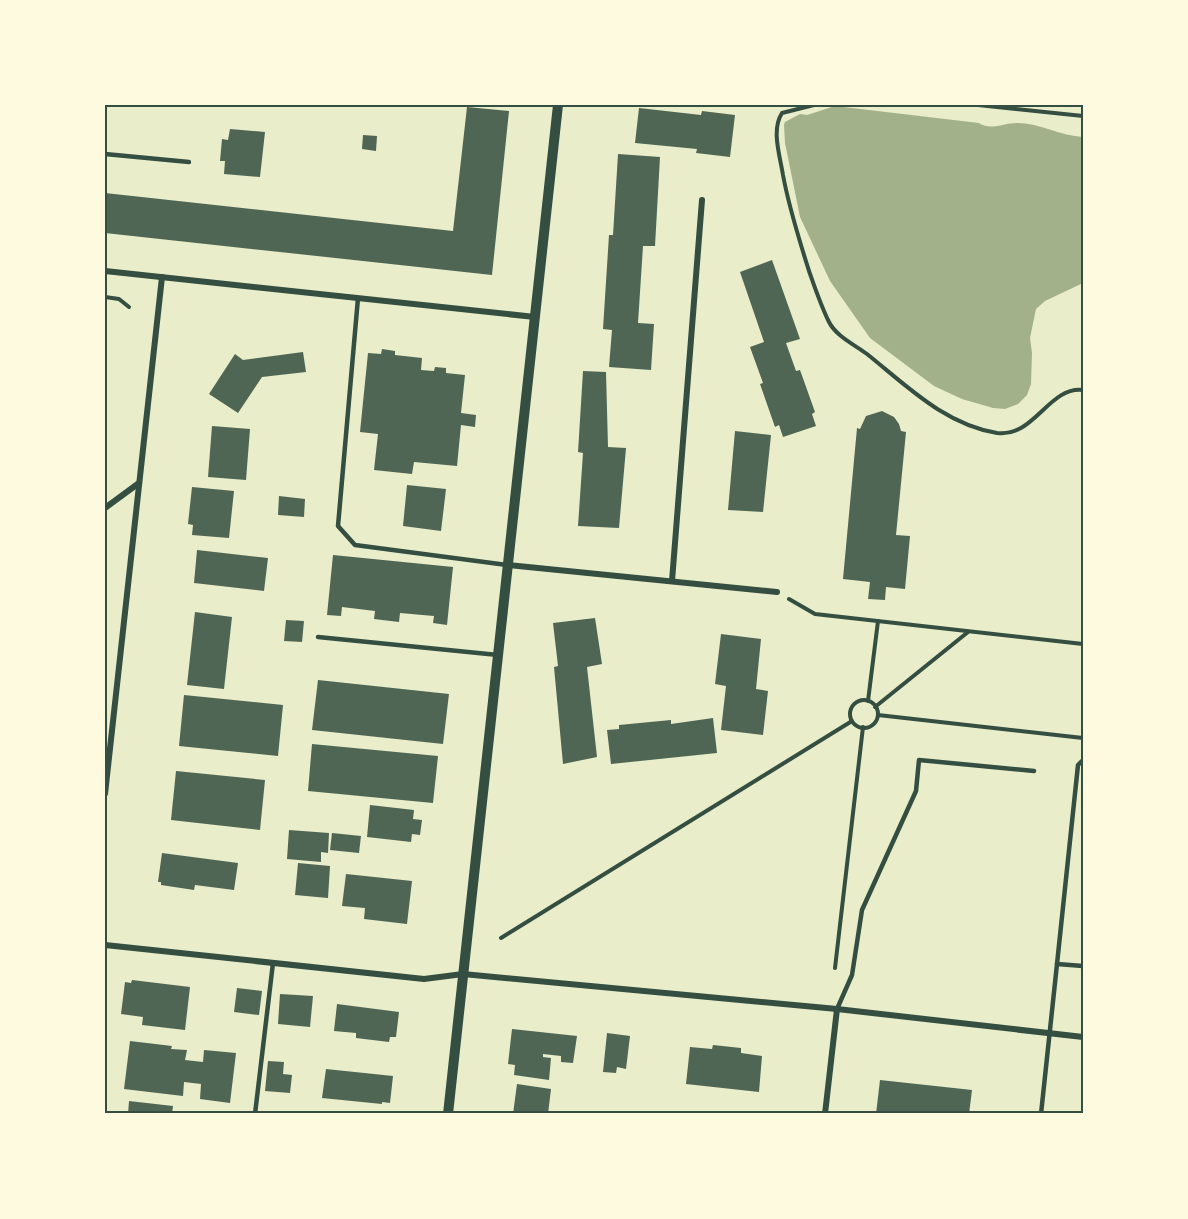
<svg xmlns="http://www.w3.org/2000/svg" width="1188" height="1219" font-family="'Fira Sans Condensed',sans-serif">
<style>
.water{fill:#a3b18a}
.building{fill:#4f6655}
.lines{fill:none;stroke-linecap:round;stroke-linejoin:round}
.path{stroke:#344e41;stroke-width:4}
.service{stroke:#344e41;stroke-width:4.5}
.minor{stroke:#344e41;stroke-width:6}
.tertiary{stroke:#344e41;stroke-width:10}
.neatline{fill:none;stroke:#344e41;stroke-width:2}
</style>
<rect width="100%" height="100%" fill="#e9edc9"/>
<path class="water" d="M835,106L979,123C991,131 1003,123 1017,123C1040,123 1061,136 1083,137V283L1045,301L1036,309L1030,338L1032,353L1031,384L1027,395L1018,404L1005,409L993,408L962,399L934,386L870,338L830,281L800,217L785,143L784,125L785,122L800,114L807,115Z"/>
<g class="building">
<path d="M467,107L509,111L492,275L105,233V193L453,231Z"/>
<path d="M639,108L701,115L702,111L735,115L730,157L696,153L697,149L635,143Z"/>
<path d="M230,129L265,132L260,177L224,174L225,161H220L222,139L228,140Z"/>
<path d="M363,135L377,136L376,151L362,149Z"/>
<path d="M618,154L660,157L655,246H643L638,323L654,324L651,370L609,367L612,330L603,329L609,235H613Z"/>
<path d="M772,260L800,339L786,343L796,371L800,370L815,412L812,414L816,426L783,437L779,425L775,427L760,384L763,383L750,347L764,342L740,272Z"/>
<path d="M382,349L395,351V355L422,358L421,370L434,371L435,367L446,368V373L465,375L461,413L476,415L475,427L461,425L457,466L414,462L412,474L374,470L378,434L360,432L368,353L381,354Z"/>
<path d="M303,352L306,372L262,377L238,413L209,394L235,354L243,360Z"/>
<path d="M583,371L606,372L608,447L626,448L619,528L578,526L583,453L578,452Z"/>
<path d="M882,411L894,417L899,424L901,431L906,432L896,535L910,536L905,589L886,587L885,600L868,599L870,582L843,579L857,428L860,429L866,416Z"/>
<path d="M212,426L250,429L246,480L208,477Z"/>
<path d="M735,431L771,435L763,512L728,510Z"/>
<path d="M407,485L446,489L441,531L403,526Z"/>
<path d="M192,487L234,491L229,538L192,535L193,525L188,524Z"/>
<path d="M279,496L305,499L304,517L278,515Z"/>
<path d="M197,550L268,558L264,591L194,583Z"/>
<path d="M333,555L453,567L447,625L433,623L434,616L400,613L399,622L374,619L375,611L342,607L341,616L327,615Z"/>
<path d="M195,612L232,617L224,689L187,685Z"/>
<path d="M595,618L602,664L587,667L597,757L563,764L554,667L558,666L553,623Z"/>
<path d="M286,620L304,621L302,642L284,641Z"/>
<path d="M721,634L761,639L756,689L768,691L763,735L721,730L726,686L715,684Z"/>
<path d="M318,680L449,694L443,744L312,730Z"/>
<path d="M184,695L283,705L278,756L179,746Z"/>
<path d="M713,718L717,753L611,764L607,730L619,729V725L671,720V724Z"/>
<path d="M312,744L438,756L433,803L308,791Z"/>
<path d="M176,771L265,780L260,830L171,820Z"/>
<path d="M370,805L414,810L413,819L422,820L420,835L412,834L411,842L367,837Z"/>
<path d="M289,830L329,833L328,853L321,852V862L287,859Z"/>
<path d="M332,833L361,836L359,853L330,850Z"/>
<path d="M162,853L238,863L234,890L195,885L194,890L161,885V882H158Z"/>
<path d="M298,863L330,866L328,898L295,895Z"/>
<path d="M346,874L412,881L407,924L364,919L365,908L342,906Z"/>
<path d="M132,980L190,987L185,1030L142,1025L143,1017L121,1014L125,982L131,983Z"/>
<path d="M237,988L262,991L259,1015L234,1012Z"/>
<path d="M280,994L313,996L310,1027L278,1024Z"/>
<path d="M337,1004L399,1012L396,1037H390L389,1042L356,1038V1033L334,1031Z"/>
<path d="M512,1029L577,1036L573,1063L561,1062V1056L543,1054V1057L551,1058L549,1080L514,1075L515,1065L508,1064Z"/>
<path d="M607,1033L630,1036L626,1069L617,1067L616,1073L603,1072Z"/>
<path d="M130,1041L172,1046L171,1049L187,1050L185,1060L203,1062L204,1050L236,1053L230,1103L200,1099L201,1084L184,1082L183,1096L124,1089Z"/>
<path d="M713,1045L741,1048V1053L762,1056L759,1092L686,1084L690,1047L712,1049Z"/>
<path d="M268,1061L284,1062L283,1074L292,1075L290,1093L265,1091Z"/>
<path d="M326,1069L393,1076L390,1103L382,1102V1104L322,1098Z"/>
<path d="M880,1080L972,1090L969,1114H876Z"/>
<path d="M517,1084L551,1089L548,1114H513Z"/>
<path d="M129,1101L173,1106L172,1114H128Z"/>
</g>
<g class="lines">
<g class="path">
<path d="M814,105L782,113C771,130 780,156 783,175C789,208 799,239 809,271C815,288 821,306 829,322C836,336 855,345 867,354C907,386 944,424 997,433C1034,438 1049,386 1083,390"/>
<path d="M978,105L1083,116"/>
<path d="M105,297L119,299L129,307"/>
<path d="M789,599L815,614L1083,644"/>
<circle cx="864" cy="714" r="14"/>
<path d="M868,701L878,621"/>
<path d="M875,707L968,632"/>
<path d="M878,715L1083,738"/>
<path d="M501,938L852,721"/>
<path d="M835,968L863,727"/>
</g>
<g class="service">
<path d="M105,154L189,162"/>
<path d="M358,298L338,526L355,545L507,565"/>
<path d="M318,637L498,655"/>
<path d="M1083,760L1078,765L1057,964L1083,966"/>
<path d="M837,1009L852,975L862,910L916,791L919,760L1034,771"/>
<path d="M255,1114L273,963"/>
<path d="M1041,1114L1057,964"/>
</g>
<g class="minor">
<path d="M105,271L535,317"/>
<path d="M105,508L139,483"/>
<path d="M508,565L777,592"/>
<path d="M672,581L702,200"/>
<path d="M105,794L162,277"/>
<path d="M105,945L424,979L463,974L837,1009L1083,1037"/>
<path d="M825,1114L837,1009"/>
</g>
<path class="tertiary" d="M448,1114L558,105"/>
</g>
<rect width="1188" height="1219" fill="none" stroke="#fefae0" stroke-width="213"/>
<rect x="106" y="106" width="976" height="1006" class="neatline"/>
</svg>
